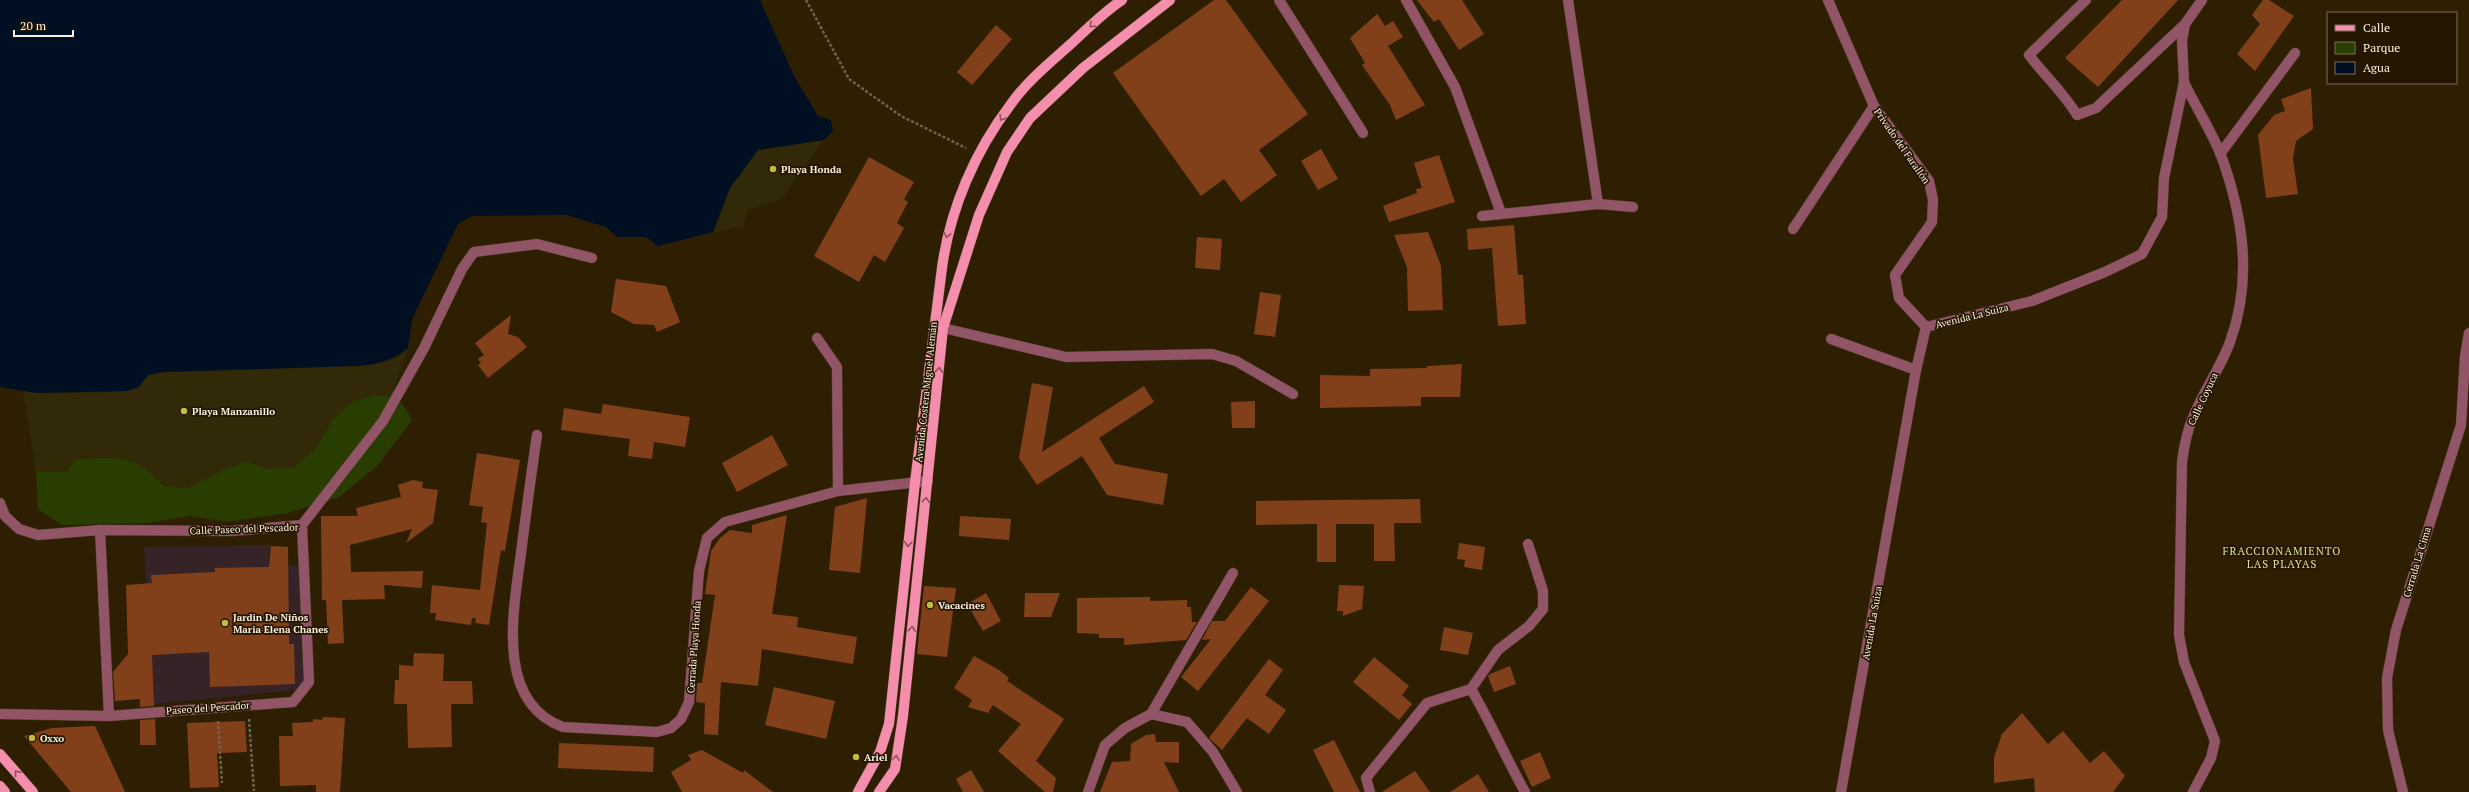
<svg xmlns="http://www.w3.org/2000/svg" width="2469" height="792" font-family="'PT Serif',serif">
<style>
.education{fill:#362327}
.green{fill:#2a3d00}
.sand{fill:#312908}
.water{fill:#000f22}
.building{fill:#81401a}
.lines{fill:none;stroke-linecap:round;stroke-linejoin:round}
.minor-casing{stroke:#4b3c22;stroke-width:11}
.major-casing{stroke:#4b3c22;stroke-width:11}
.path{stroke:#71644c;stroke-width:2.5;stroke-dasharray:3 2;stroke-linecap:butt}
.minor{stroke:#925467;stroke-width:10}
.major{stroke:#f58ead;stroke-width:10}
.oneway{stroke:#8c5256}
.poi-dot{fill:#c0be40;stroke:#241600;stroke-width:1.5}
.labels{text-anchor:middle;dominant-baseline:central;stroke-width:3.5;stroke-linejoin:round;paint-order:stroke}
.street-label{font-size:10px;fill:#fbf1e0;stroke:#241600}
.poi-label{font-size:10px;font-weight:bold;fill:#fbf1e0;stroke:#241600;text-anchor:start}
.neighbourhood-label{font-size:11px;letter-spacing:1px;fill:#e0e091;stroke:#241600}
</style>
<rect width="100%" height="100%" fill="#2e1f03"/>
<path class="education" d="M270,545L269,567L299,565L305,680L296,690L154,704L144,547Z"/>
<path class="green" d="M374,395C398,396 400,399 412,420L377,466L339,497L288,513L227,522L190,516L148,523L62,525L38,509L36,471L65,472L77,459C118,457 134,453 164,486L219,472L247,461L268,469L315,449L332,420L351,402Z"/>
<g class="sand">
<path d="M824,140L781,199L748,210L743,227L713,232L730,188L758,150Z"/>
<path d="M408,348L391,396L374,395L351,402L332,420L315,449L293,468L268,469L247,461L219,472L189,488L164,486C134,453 118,457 77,459L66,472L36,471L23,391C40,393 126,395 138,387C142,384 145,378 148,375L164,372L372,365L399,356Z"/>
</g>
<path class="water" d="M0,0H760L794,76L818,116L831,120L833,131L824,140L758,150L730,188L713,232L658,246L646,237H617L606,227L567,215L472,216L458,224L412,319L408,348C394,360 376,365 357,366L164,372L148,375L139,387L126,391L37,393L0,387Z"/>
<g class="building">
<path d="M1214,0H1226L1308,114L1259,150L1277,175L1241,202L1224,179L1201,196L1113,73Z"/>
<path d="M1417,0H1462L1484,34L1459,50L1439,19L1434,22Z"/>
<path d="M2122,0H2178L2098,87L2065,58Z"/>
<path d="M2263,0H2269L2294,16L2255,71L2237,54L2260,24L2252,15Z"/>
<path d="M1377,14L1385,26L1393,21L1403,37L1388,46L1425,105L1396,120L1390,105L1362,65L1365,63L1350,38Z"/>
<path d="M996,25L1012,39L972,85L957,72Z"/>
<path d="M2311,88L2313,129L2296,141L2293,159L2298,194L2266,198L2258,135L2274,115L2285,111L2281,99Z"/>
<path d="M1321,149L1338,179L1318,190L1301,161Z"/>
<path d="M1439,155L1455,202L1389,222L1383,206L1417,193L1416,189L1422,188L1414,163Z"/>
<path d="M869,157L914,182L904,199L908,202L897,223L904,228L885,262L874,255L859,282L814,256Z"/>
<path d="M1514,225L1518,275H1523L1526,324L1498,326L1492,248L1468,250L1467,229Z"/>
<path d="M1428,232L1441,266L1443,310L1408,311L1407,267L1394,235Z"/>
<path d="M1197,237L1222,239L1220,270L1195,268Z"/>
<path d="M616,279L666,286L680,322L657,332L654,325L634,324L611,312Z"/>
<path d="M1260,292L1281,295L1275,337L1254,334Z"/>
<path d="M511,315L508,334L518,337L527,347L488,378L478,365L481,363L478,359L484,355L475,343Z"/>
<path d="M1462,364L1460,397H1421V406L1320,408V375L1370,376V369L1427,368V366Z"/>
<path d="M1032,383L1053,387L1042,452L1144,386L1154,402L1099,438L1115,464L1168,474L1163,505L1107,495L1082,456L1037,485L1019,458Z"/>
<path d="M1255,401V428H1232L1231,402Z"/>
<path d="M603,404L690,417L685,447L654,442L652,459L628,456L630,439L561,430L564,408L601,414Z"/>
<path d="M772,435L788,465L737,492L722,463Z"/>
<path d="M477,453L520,460L505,551L501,550L489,625L475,623L476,618H472L471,625L435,620L436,613H430L432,585L480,590L487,523L481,522L483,507L469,505Z"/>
<path d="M413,480L423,482L422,488L438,490L433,523L406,543L412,529L350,545L351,572L423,571L422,588L384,585L385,599L342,600L344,643L328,644L326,600H322L321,516H358L356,508L401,497L398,485Z"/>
<path d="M867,498L860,573L829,570L835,507Z"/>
<path d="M1420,499L1421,523H1394L1395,561H1374V524H1336V562H1317V524L1256,525V501Z"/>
<path d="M787,515L772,614L798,617L797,627L857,637L853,664L762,649L758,686L721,682L718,735L704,734L705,703L696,702L697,683H702L715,595L705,594L711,551L720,538L730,530L752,533V525Z"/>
<path d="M960,516L1011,519L1009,540L959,536Z"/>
<path d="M1459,543L1485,547L1482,570L1464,567L1465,560L1457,559Z"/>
<path d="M271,546L288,547L289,644H294L295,684L210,687L209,652L152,655L154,706L140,707V699L115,701L113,672L128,654L126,585L152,583L151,575L215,572V568L269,567Z"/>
<path d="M1339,585L1364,586L1362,609L1343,616V611H1337Z"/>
<path d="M924,586L956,588L947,657L917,654Z"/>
<path d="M1251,587L1269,601L1198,691L1181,677L1211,639L1202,640L1212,621H1225Z"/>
<path d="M986,593L1001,621L983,631L967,604Z"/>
<path d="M1025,593H1060L1051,617H1024Z"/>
<path d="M1150,597V601L1187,600V607H1191L1192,622H1197L1186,640L1124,645V638H1099V634L1077,633V598Z"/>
<path d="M1444,627L1473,633L1468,655L1440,650Z"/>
<path d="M414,653L444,654L443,681H472L473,704H451L452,747L408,748L407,704H394L395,680H399V665L413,666Z"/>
<path d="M974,656L999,670L1009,678L1007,681L1064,719L1036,761L1056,778L1053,792H1045L998,751L1021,724L993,705L988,713L968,707L972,700L954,688Z"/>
<path d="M1374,657L1409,686L1402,695L1412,704L1399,720L1353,682Z"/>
<path d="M1269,659L1283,670L1265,695L1286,710L1269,734L1247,718L1222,750L1209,738Z"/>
<path d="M1510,666L1516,684L1494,692L1488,676L1490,674Z"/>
<path d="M774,687L835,701L826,739L765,725Z"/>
<path d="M2022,713L2048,744L2063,731L2090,763L2104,751L2125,776L2113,792H2035L2034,778L1994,783V757L2002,734Z"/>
<path d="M323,717L345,718L340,792H316V785L280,786L279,736H293L292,723L313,722V719L322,720Z"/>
<path d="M155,719L156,745H140V720Z"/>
<path d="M245,721L247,752L217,753L219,787L190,788L187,723Z"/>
<path d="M95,726L125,792H71L24,736L52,728Z"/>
<path d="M1155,734L1156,742H1179V763L1164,762L1179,792H1100L1112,762L1130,761L1131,744L1146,735Z"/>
<path d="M1334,740L1360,792H1334L1313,750Z"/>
<path d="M559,743L654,747L653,772L558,768Z"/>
<path d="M702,750L743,773L744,770L773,792H682L671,772L691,760L688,755Z"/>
<path d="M1540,752L1551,778L1532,787L1520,761Z"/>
<path d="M971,770L984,792H963L956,779Z"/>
<path d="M1415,771L1430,792H1382Z"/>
<path d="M1478,774L1489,792H1450Z"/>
</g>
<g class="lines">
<defs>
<g id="minor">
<path d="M1279,0L1363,133"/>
<path d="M1406,0L1455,87L1501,213"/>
<path d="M1568,0L1598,204"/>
<path d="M1828,0L1874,106L1929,181L1933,200L1932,222L1895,275L1899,298L1926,327"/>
<path d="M2086,0L2029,55C2045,76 2064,93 2077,115L2096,108L2185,24"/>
<path d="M2184,82C2195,106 2211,130 2221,155C2243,216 2253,279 2230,342C2221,367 2204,390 2194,415C2187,430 2184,446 2182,462L2179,635L2184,662L2215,741L2211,758L2193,792"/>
<path d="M2220,154L2295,53"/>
<path d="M1482,216L1598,204L1633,207"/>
<path d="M1793,229L1874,106"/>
<path d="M943,328L1066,357L1212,354L1236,361L1293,394"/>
<path d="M817,338L837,367L838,491"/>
<path d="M1831,339L1916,370"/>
<path d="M537,435C531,475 526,514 521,553C514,608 494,702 563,727L657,732L671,728L681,719L689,702L699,571L707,538L725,522L838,491L928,481"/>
<path d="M0,503L5,516L19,529L38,535L100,530L231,531L302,525"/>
<path d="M302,525L383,421L424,348L462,269L474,252L537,244L592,258"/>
<path d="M100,530L109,716"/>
<path d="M1471,689L1498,650L1529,626L1543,609V591L1528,544"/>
<path d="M1471,689C1491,723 1506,758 1525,792"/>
<path d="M0,714L109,716L293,702L309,682L302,525"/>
<path d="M1151,714L1233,573"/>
<path d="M1088,792L1105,745L1125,728L1151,714L1187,722L1213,752L1237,792"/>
<path d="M1370,792L1366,778L1427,703L1471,689"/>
<path d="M1841,792L1916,370L1926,327L2032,301L2105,272L2142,254L2162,217L2164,178L2184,82L2182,41L2185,24L2202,0"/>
<path d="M2403,792L2388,730L2387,678L2396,630L2461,425L2465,356L2469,333"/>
</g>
<g id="major">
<path d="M0,754L33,792"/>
<path d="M0,786L5,792"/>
<path d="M858,792L880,752L889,724L915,482L942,268C950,209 975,151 1011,104C1028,80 1052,61 1073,42C1089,27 1104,12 1122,0"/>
<path d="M879,792L895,769L903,716L943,328L979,215L1007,152L1030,118L1083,68L1170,0"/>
</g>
</defs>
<use href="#minor" class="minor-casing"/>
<use href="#major" class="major-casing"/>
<g class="path">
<path d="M806,0L849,79L901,116L966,148"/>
<path d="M249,719L254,791"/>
<path d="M218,721L222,783"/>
</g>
<use href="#minor" class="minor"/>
<use href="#major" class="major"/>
</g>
<defs><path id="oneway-chevron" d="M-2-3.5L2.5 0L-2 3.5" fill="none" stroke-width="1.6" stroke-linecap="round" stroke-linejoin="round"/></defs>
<g class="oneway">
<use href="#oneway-chevron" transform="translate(1092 25) rotate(136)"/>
<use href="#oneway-chevron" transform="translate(1002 118) rotate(122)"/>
<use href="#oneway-chevron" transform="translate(947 235) rotate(103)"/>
<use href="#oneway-chevron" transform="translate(939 370) rotate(-84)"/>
<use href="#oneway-chevron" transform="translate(926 500) rotate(-84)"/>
<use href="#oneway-chevron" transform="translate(908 544) rotate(96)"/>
<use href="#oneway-chevron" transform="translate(912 629) rotate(-84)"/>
<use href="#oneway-chevron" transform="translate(896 758) rotate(-82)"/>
<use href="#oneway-chevron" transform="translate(17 773) rotate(-131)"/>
</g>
<g class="poi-dot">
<circle cx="773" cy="169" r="4"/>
<circle cx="184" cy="411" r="4"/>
<circle cx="930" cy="605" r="4"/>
<circle cx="225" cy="623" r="4"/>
<circle cx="32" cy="738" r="4"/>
<circle cx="856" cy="757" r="4"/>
</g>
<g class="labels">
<g class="street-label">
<text transform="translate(1902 146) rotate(55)">Privado del Farallón</text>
<text transform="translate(1972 316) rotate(-14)">Avenida La Suiza</text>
<text transform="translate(926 392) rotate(-84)">Avenida Costera Miguel Alemán</text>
<text transform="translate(2203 399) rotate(-65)">Calle Coyuca</text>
<text transform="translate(244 529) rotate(-2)">Calle Paseo del Pescador</text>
<text transform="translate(2417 562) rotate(-73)">Cerrada La Cima</text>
<text transform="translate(1872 623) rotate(-80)">Avenida La Suiza</text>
<text transform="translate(694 647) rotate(-86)">Cerrada Playa Honda</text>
<text transform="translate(208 708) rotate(-4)">Paseo del Pescador</text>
</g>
<g class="poi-label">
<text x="781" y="169">Playa Honda</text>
<text x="192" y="411">Playa Manzanillo</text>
<text x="938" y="605">Vacacines</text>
<text x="233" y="617">Jardin De Niños<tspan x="233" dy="12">Maria Elena Chanes</tspan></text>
<text x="40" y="738">Oxxo</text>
<text x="864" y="757">Ariel</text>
</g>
<g class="neighbourhood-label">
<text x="2282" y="551">FRACCIONAMIENTO<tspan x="2282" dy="13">LAS PLAYAS</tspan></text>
</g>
</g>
<rect x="2327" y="12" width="130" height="72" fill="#241600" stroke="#7a6e5a"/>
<rect x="2335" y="25" width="20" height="6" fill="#f58ead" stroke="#7a6e5a"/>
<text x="2363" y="32" font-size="12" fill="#fbf1e0">Calle</text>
<rect x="2335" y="42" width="20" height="12" fill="#2a3d00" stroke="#7a6e5a"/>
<text x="2363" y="52" font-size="12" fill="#fbf1e0">Parque</text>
<rect x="2335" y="62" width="20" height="12" fill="#000f22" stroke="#7a6e5a"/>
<text x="2363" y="72" font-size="12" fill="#fbf1e0">Agua</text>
<path d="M14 30v6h59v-6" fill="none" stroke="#fbf1e0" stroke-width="2"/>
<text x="20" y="30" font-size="12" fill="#fbf1e0" stroke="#241600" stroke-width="3" paint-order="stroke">20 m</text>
</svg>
